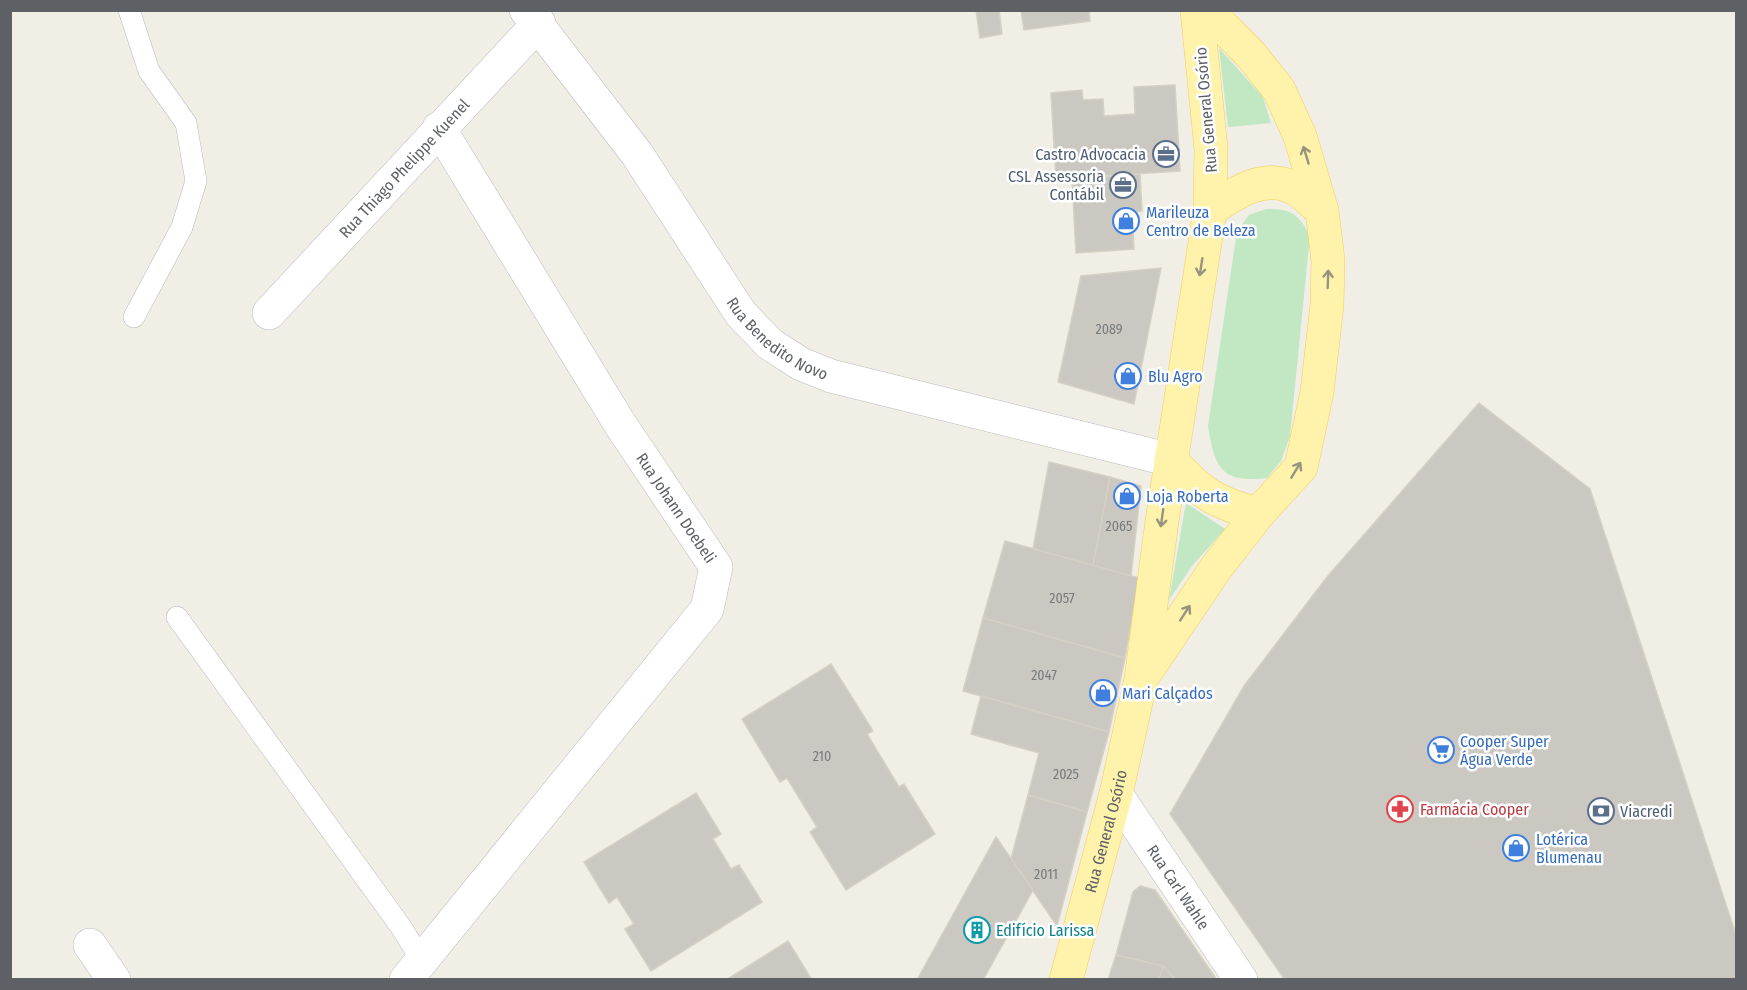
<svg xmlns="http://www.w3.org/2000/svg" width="1747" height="990" font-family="'Fira Sans Condensed',sans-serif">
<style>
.green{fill:#c1e8c2}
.building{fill:#cbc8c2;stroke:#d5d0c3;stroke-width:1.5}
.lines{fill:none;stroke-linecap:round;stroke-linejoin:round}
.service-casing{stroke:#b8bbbf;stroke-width:22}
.minor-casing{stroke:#b8bbbf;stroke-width:34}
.primary-casing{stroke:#f6cc58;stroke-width:34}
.service{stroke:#fff;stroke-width:21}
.minor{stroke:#fff;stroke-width:33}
.primary{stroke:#fff3ab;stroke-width:33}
.oneway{stroke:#96947e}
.labels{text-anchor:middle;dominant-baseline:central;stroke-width:5;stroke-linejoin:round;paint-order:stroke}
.number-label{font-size:14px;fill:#787b7d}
.street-label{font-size:16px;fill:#5d6166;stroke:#fff}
.service-label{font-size:16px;fill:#4e5e75;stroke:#fff;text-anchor:end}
.shop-label{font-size:16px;fill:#366cbe;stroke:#fff;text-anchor:start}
.health-label{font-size:16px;fill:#be3a42;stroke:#fff;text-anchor:start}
.culture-label{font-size:16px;fill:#0d838f;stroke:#fff;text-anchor:start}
</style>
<rect width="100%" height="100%" fill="#f0eee5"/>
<g class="green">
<path d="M1219,48L1263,97L1271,123L1228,127Z"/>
<path d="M1266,209C1291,209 1297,213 1310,235L1290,436L1281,461L1267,478C1222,483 1215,470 1208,426L1237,231L1249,215Z"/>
<path d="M1186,503L1225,529L1192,566L1169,600Z"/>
</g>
<g class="building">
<path d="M976,10H999L1002,34L980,38Z"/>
<path d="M1021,10H1089L1090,21L1024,30Z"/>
<path d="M1175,85L1180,171L1056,179L1051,93L1082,90L1083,100L1103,99L1104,116L1135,114L1134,87Z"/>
<path d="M1140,174L1142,211L1132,212L1134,249L1076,253L1072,178Z"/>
<path d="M1161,268L1134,404L1058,382L1081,276Z"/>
<path d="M1479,403L1590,489L1736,935V980H1285L1170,814L1244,686L1327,577Z"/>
<path d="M1049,462L1110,477L1093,566L1033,549Z"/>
<path d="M1110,477L1141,486L1131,576L1093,566Z"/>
<path d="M1005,541L1139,578L1125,658L983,618Z"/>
<path d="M983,618L1125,658L1109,732L963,691Z"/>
<path d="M831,664L873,731L867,734L899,787L904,784L935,834L846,890L810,832L817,827L787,778L780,782L742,719Z"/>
<path d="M981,696L1109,732L1087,812L1028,795L1039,753L971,734Z"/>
<path d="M696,793L721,834L713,839L731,869L739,865L762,902L651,971L625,929L634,924L617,897L609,903L584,862Z"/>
<path d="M1028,795L1087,812L1057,926L1011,859Z"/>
<path d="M996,837L1033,890L983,980H917Z"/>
<path d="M1140,886L1155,890L1217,980H1176L1163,966L1116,955L1133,892Z"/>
<path d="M788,941L812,980H726Z"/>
<path d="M1116,955L1163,966L1159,980H1108Z"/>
<path d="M1163,966L1176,980H1159Z"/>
</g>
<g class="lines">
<defs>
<g id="service">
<path d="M129,10L149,71L186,123L196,181L182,227L134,317"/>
<path d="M177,617L401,927L422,961"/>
</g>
<g id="minor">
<path id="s1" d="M526,10L637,154L741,314L770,344L801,364L831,376L1171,460"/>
<path id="s2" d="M269,313L539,23"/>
<path id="s3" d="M1116,794L1241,980"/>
<path d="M90,945L114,980"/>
<path d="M406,980L707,609L716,567L620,424L439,128"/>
</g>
<g id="primary">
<path d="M1210,210C1236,192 1267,171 1297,190C1306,195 1314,204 1322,211"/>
<path d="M1171,460C1200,493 1216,503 1258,514"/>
<path d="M1145,673L1216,568L1258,514L1301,467L1317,392L1327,305L1328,260L1322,211L1300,136L1279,90L1252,56L1207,10"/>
<path id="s4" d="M1066,980L1116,794L1141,679L1162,521L1210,210L1211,149L1197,10"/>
</g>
</defs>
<use href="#service" class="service-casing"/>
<use href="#minor" class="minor-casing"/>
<use href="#primary" class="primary-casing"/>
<use href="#service" class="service"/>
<use href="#minor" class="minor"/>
<use href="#primary" class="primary"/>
</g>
<defs><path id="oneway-shaft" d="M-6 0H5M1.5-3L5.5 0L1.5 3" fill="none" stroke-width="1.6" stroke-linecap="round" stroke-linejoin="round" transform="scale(1.5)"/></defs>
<g class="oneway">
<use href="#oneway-shaft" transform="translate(1306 155) rotate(-107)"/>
<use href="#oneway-shaft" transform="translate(1201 267) rotate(99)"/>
<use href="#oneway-shaft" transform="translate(1328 279) rotate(-88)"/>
<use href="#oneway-shaft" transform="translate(1296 470) rotate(-59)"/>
<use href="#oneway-shaft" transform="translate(1162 518) rotate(98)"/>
<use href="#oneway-shaft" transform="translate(1185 613) rotate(-57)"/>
</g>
<defs>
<symbol id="office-ring" viewBox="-11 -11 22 22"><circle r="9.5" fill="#fff" stroke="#5c6f8a" stroke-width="1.5"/><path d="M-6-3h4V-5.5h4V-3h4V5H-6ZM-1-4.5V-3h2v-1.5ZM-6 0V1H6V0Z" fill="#5c6f8a"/></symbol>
<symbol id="shop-ring" viewBox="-11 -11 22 22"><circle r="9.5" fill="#fff" stroke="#3f7fe0" stroke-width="1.5"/><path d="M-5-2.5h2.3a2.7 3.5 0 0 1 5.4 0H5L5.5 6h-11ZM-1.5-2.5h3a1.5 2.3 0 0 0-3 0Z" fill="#3f7fe0"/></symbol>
<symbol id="supermarket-ring" viewBox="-11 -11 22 22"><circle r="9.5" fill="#fff" stroke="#3f7fe0" stroke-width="1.5"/><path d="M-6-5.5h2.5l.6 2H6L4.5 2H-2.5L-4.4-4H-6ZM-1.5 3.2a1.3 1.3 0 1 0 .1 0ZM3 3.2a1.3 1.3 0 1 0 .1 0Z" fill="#3f7fe0"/></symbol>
<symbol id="pharmacy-ring" viewBox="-11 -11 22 22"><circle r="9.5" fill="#fff" stroke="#e0444e" stroke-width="1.5"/><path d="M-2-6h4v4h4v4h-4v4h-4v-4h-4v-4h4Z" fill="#e0444e"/></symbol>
<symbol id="bank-ring" viewBox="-11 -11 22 22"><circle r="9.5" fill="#fff" stroke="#5c6f8a" stroke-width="1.5"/><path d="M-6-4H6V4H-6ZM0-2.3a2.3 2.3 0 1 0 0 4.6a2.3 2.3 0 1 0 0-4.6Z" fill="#5c6f8a"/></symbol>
<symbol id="building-ring" viewBox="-11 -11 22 22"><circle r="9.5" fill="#fff" stroke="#0f9aa8" stroke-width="1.5"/><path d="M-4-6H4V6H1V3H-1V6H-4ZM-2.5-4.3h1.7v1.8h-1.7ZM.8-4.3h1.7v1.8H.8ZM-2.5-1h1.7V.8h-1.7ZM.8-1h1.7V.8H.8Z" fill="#0f9aa8"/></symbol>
</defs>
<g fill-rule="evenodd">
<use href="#office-ring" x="1151" y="139" width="30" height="30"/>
<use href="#office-ring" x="1108" y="170" width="30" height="30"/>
<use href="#shop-ring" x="1111" y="206" width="30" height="30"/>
<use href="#shop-ring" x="1113" y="361" width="30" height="30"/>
<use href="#shop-ring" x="1112" y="481" width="30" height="30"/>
<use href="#shop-ring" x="1088" y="678" width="30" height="30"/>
<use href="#supermarket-ring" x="1426" y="735" width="30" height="30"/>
<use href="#pharmacy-ring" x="1385" y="794" width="30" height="30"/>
<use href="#bank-ring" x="1586" y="796" width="30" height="30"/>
<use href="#shop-ring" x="1501" y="833" width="30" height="30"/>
<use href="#building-ring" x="962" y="915" width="30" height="30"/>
</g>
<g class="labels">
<g class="number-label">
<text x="1109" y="329">2089</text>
<text x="1119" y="526">2065</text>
<text x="1062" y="598">2057</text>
<text x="1044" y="675">2047</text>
<text x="822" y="756">210</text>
<text x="1066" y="774">2025</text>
<text x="1046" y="874">2011</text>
</g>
<g class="street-label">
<text transform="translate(1206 110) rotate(-95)">Rua General Osório</text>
<text stroke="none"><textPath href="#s2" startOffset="198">Rua Thiago Phelippe Kuenel</textPath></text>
<text stroke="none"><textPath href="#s1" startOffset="417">Rua Benedito Novo</textPath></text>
<text transform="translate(676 508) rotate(56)">Rua Johann Doebeli</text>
<text stroke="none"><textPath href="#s4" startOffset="154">Rua General Osório</textPath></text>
<text stroke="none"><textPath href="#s3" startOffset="112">Rua Carl Wahle</textPath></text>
</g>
<g class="service-label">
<text x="1146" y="154">Castro Advocacia</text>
<text x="1104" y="176">CSL Assessoria<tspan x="1104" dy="18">Contábil</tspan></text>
<text x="1620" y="811" text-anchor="start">Viacredi</text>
</g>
<g class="shop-label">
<text x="1146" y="212">Marileuza<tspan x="1146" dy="18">Centro de Beleza</tspan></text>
<text x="1148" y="376">Blu Agro</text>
<text x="1146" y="496">Loja Roberta</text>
<text x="1122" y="693">Mari Calçados</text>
<text x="1460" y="741">Cooper Super<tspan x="1460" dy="18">Água Verde</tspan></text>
<text x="1536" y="839">Lotérica<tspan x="1536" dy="18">Blumenau</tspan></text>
</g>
<g class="health-label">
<text x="1420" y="809">Farmácia Cooper</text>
</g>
<g class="culture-label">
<text x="996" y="930">Edifício Larissa</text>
</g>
</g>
<rect width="1747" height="990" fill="none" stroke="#5d6166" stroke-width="24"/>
</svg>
